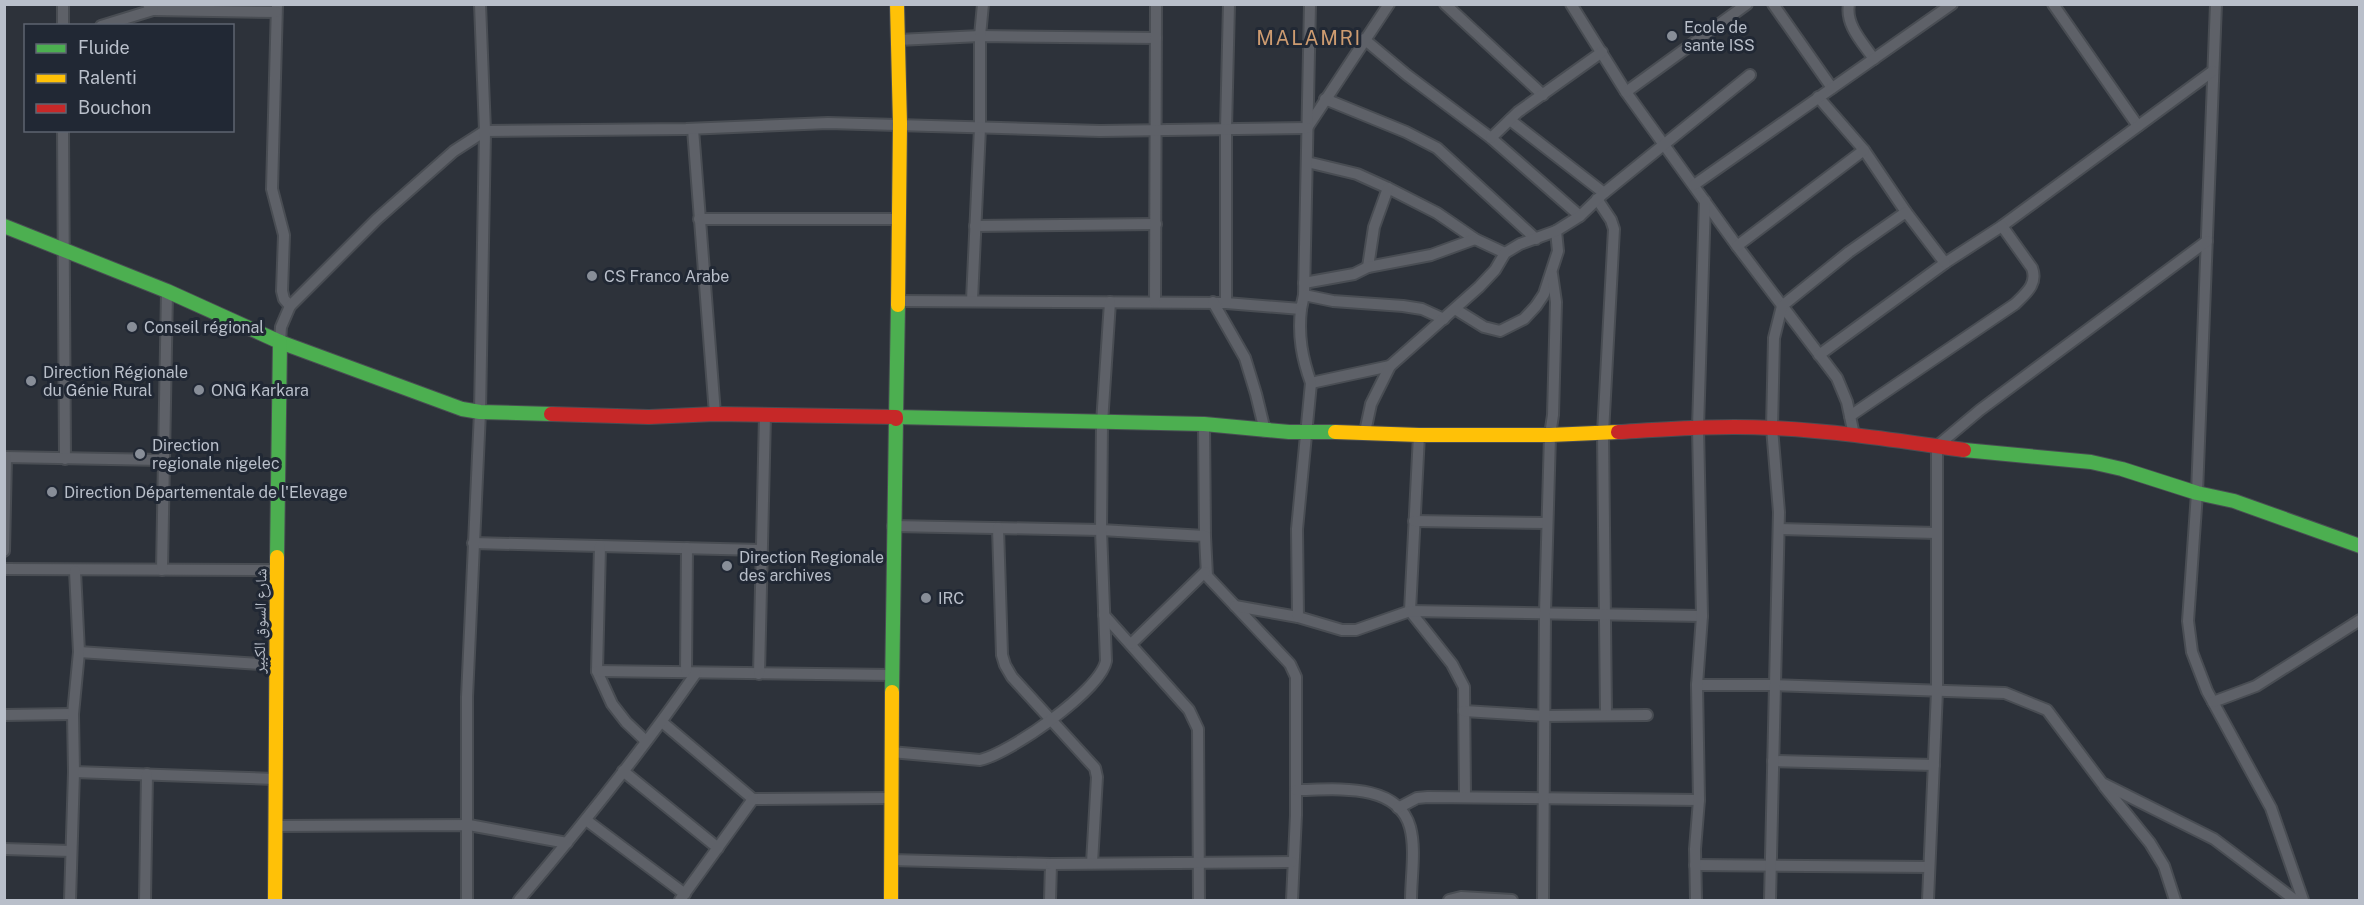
<svg xmlns="http://www.w3.org/2000/svg" width="2364" height="905" font-family="'Public Sans','Noto Naskh Arabic',sans-serif">
<style>
.lines{fill:none;stroke-linecap:round;stroke-linejoin:round}
.street-casing{stroke:#494d53;stroke-width:14}
.fast-casing{stroke:#494d53;stroke-width:16}
.slow-casing{stroke:#494d53;stroke-width:16}
.jam-casing{stroke:#494d53;stroke-width:16}
.street{stroke:#5e6168;stroke-width:10}
.fast{stroke:#4caf50;stroke-width:14}
.slow{stroke:#ffc107;stroke-width:14}
.jam{stroke:#c62828;stroke-width:14}
.poi-dot{fill:#888e98;stroke:#212834;stroke-width:2}
.labels{text-anchor:middle;dominant-baseline:central;stroke-width:6;stroke-linejoin:round;paint-order:stroke}
.poi-label{font-size:16px;fill:#b9bfca;stroke:#212834;text-anchor:start}
.street-label{font-size:16px;fill:#b9bfca;stroke:#212834}
.quarter-label{font-size:20px;letter-spacing:1.5px;fill:#cd9b70;stroke:#212834}
</style>
<rect width="100%" height="100%" fill="#2d323a"/>
<g class="lines">
<defs>
<g id="street">
<path d="M63,4V26"/>
<path d="M277,4L272,189L284,235L282,291L284,299L290,306"/>
<path d="M1445,4L1543,95"/>
<path d="M1571,4L1626,92L1737,246L1837,378L1847,402L1854,435"/>
<path d="M1773,4L1832,88"/>
<path d="M1849,4C1845,25 1863,43 1874,59"/>
<path d="M2053,4L2138,126"/>
<path d="M2216,4L2197,493L2188,621L2192,652L2207,691L2271,808L2303,900"/>
<path d="M153,10L276,12"/>
<path d="M101,26L153,10L148,4"/>
<path d="M1364,39L1407,75L1491,138L1580,216"/>
<path d="M898,40L980,36L1156,38"/>
<path d="M1626,92L1747,4"/>
<path d="M1818,97L1864,150L1906,212"/>
<path d="M1325,99L1406,132L1437,148L1536,239"/>
<path d="M1510,120L1604,193"/>
<path d="M1307,128L1389,4"/>
<path d="M693,129L715,414"/>
<path d="M63,130L65,459"/>
<path d="M1491,138L1518,112L1602,52"/>
<path d="M1307,162L1357,174L1388,188L1437,213L1475,239L1505,253"/>
<path d="M1694,185L1952,4"/>
<path d="M1597,199L1611,220L1614,229L1603,433L1606,715"/>
<path d="M699,219H899"/>
<path d="M975,226L1156,224"/>
<path d="M1737,246L1864,150"/>
<path d="M1368,267L1374,227L1388,188"/>
<path d="M1304,283L1354,274L1368,267L1431,255L1475,239"/>
<path d="M1304,295L1310,4"/>
<path d="M972,300L980,128V36L983,4"/>
<path d="M899,301L1226,303L1301,309L1304,295L1333,301L1403,306L1422,309L1444,319"/>
<path d="M1155,302L1156,4"/>
<path d="M1213,302L1245,358L1256,394L1265,431"/>
<path d="M1226,303V129L1229,4"/>
<path d="M1455,309L1484,327L1500,331L1524,319L1536,306L1544,294L1558,251L1556,231"/>
<path d="M280,342L281,327L290,306L377,219L454,151L485,131L686,129L828,123L1100,131L1307,128"/>
<path d="M1819,355L1945,263L2002,226L2213,71"/>
<path d="M1311,383L1390,366"/>
<path d="M1850,416L2015,304C2026,293 2038,284 2032,268L2002,226"/>
<path d="M1204,424L1205,536"/>
<path d="M1365,432L1371,404L1390,366L1479,287L1495,270L1505,253L1520,244L1556,231L1580,216L1604,193L1750,75"/>
<path d="M1419,435L1410,611L1452,664L1464,687L1465,797"/>
<path d="M4,457L163,460"/>
<path d="M1414,521L1547,523"/>
<path d="M893,526L1101,530L1205,536L1207,576L1290,664L1296,677V815L1292,900"/>
<path d="M998,528L1002,655L1005,665L1012,677L1095,768L1097,777L1092,863"/>
<path d="M1779,529L1937,533"/>
<path d="M473,543L761,550"/>
<path d="M600,546L597,671L612,704L626,722L646,741"/>
<path d="M4,551L6,457"/>
<path d="M4,569L277,570"/>
<path d="M162,570L167,291"/>
<path d="M1235,606L1298,617L1342,630H1356L1410,611L1702,616"/>
<path d="M1104,615L1189,710L1198,729L1199,900"/>
<path d="M1298,617L1297,529L1311,383C1302,358 1298,336 1301,309"/>
<path d="M1131,644L1205,572"/>
<path d="M79,652L275,665"/>
<path d="M597,671L892,675"/>
<path d="M686,672L687,548"/>
<path d="M759,674L765,415"/>
<path d="M1697,685H1774L2005,693L2047,710L2102,783L2214,839L2295,900"/>
<path d="M2213,702L2256,686L2360,620"/>
<path d="M1464,711L1546,716L1647,715"/>
<path d="M4,715L73,714"/>
<path d="M662,722L753,799L892,798"/>
<path d="M891,752L980,760C1010,753 1100,691 1106,661L1101,530L1102,423L1110,302"/>
<path d="M1773,761L1934,765"/>
<path d="M623,771L718,848"/>
<path d="M74,772L275,779"/>
<path d="M2104,786L2150,843L2164,866L2175,900"/>
<path d="M1296,790C1332,790 1397,781 1410,827C1416,849 1411,877 1411,900"/>
<path d="M1398,808L1417,798L1428,797L1699,800"/>
<path d="M586,820L685,894"/>
<path d="M277,826L469,825L567,843"/>
<path d="M4,849L71,851"/>
<path d="M891,860L1051,864L1050,900"/>
<path d="M1051,864L1292,862"/>
<path d="M1695,865L1929,867"/>
<path d="M70,900L74,772L73,714L79,652L75,571"/>
<path d="M145,900L147,774"/>
<path d="M467,900V697L480,412L485,131L480,4"/>
<path d="M519,900C581,827 641,752 696,673"/>
<path d="M680,900L753,799"/>
<path d="M1449,900L1461,897L1512,900"/>
<path d="M1543,900L1545,613L1550,435L1553,415L1556,302L1552,274"/>
<path d="M1696,900L1695,849L1699,800L1697,685L1702,616L1698,428L1705,201"/>
<path d="M1770,900L1779,512L1772,428L1774,338L1782,306L1849,252L1906,212L1945,263"/>
<path d="M1928,900L1937,691V446L1980,410L2207,241"/>
</g>
<g id="fast">
<path d="M4,226L167,291L280,342L462,409L480,412L551,414"/>
<path d="M898,305L896,417L1204,424L1289,432H1335"/>
<path d="M1964,450L2091,462L2122,469L2197,493L2234,501L2360,546"/>
<path d="M277,557L280,342"/>
<path d="M892,692L896,419"/>
</g>
<g id="slow">
<path d="M897,4L900,124L898,305"/>
<path d="M1335,432L1419,435H1550L1618,432"/>
<path d="M275,900L277,557"/>
<path d="M891,900L892,692"/>
</g>
<g id="jam">
<path d="M551,414L649,417L715,414L896,417V419"/>
<path d="M1618,432C1669,429 1721,425 1773,428C1837,431 1900,441 1964,450"/>
</g>
</defs>
<use href="#street" class="street-casing"/>
<use href="#fast" class="fast-casing"/>
<use href="#slow" class="slow-casing"/>
<use href="#jam" class="jam-casing"/>
<use href="#street" class="street"/>
<use href="#fast" class="fast"/>
<use href="#slow" class="slow"/>
<use href="#jam" class="jam"/>
</g>
<g class="poi-dot">
<circle cx="1672" cy="36" r="6"/>
<circle cx="592" cy="276" r="6"/>
<circle cx="132" cy="327" r="6"/>
<circle cx="31" cy="381" r="6"/>
<circle cx="199" cy="390" r="6"/>
<circle cx="140" cy="454" r="6"/>
<circle cx="52" cy="492" r="6"/>
<circle cx="727" cy="566" r="6"/>
<circle cx="926" cy="598" r="6"/>
</g>
<g class="labels">
<g class="poi-label">
<text x="1684" y="27">Ecole de<tspan x="1684" dy="18">sante ISS</tspan></text>
<text x="604" y="276">CS Franco Arabe</text>
<text x="144" y="327">Conseil régional</text>
<text x="43" y="372">Direction Régionale<tspan x="43" dy="18">du Génie Rural</tspan></text>
<text x="211" y="390">ONG Karkara</text>
<text x="152" y="445">Direction<tspan x="152" dy="18">regionale nigelec</tspan></text>
<text x="64" y="492">Direction Départementale de l'Elevage</text>
<text x="739" y="557">Direction Regionale<tspan x="739" dy="18">des archives</tspan></text>
<text x="938" y="598">IRC</text>
</g>
<g class="street-label">
<text transform="translate(260 621) rotate(-89)">شارع السوق الكبير</text>
</g>
<g class="quarter-label">
<text x="1309" y="38">MALAMRI</text>
</g>
</g>
<rect width="2364" height="905" fill="none" stroke="#b9bfca" stroke-width="12"/>
<rect x="24" y="24" width="210" height="108" fill="#212834" stroke="#5e6470" stroke-width="1.5"/>
<rect x="36" y="44" width="30" height="9" fill="#4caf50" stroke="#5e6470" stroke-width="1.5"/>
<text x="78" y="54" font-size="18" fill="#b9bfca">Fluide</text>
<rect x="36" y="74" width="30" height="9" fill="#ffc107" stroke="#5e6470" stroke-width="1.5"/>
<text x="78" y="84" font-size="18" fill="#b9bfca">Ralenti</text>
<rect x="36" y="104" width="30" height="9" fill="#c62828" stroke="#5e6470" stroke-width="1.5"/>
<text x="78" y="114" font-size="18" fill="#b9bfca">Bouchon</text>
</svg>
